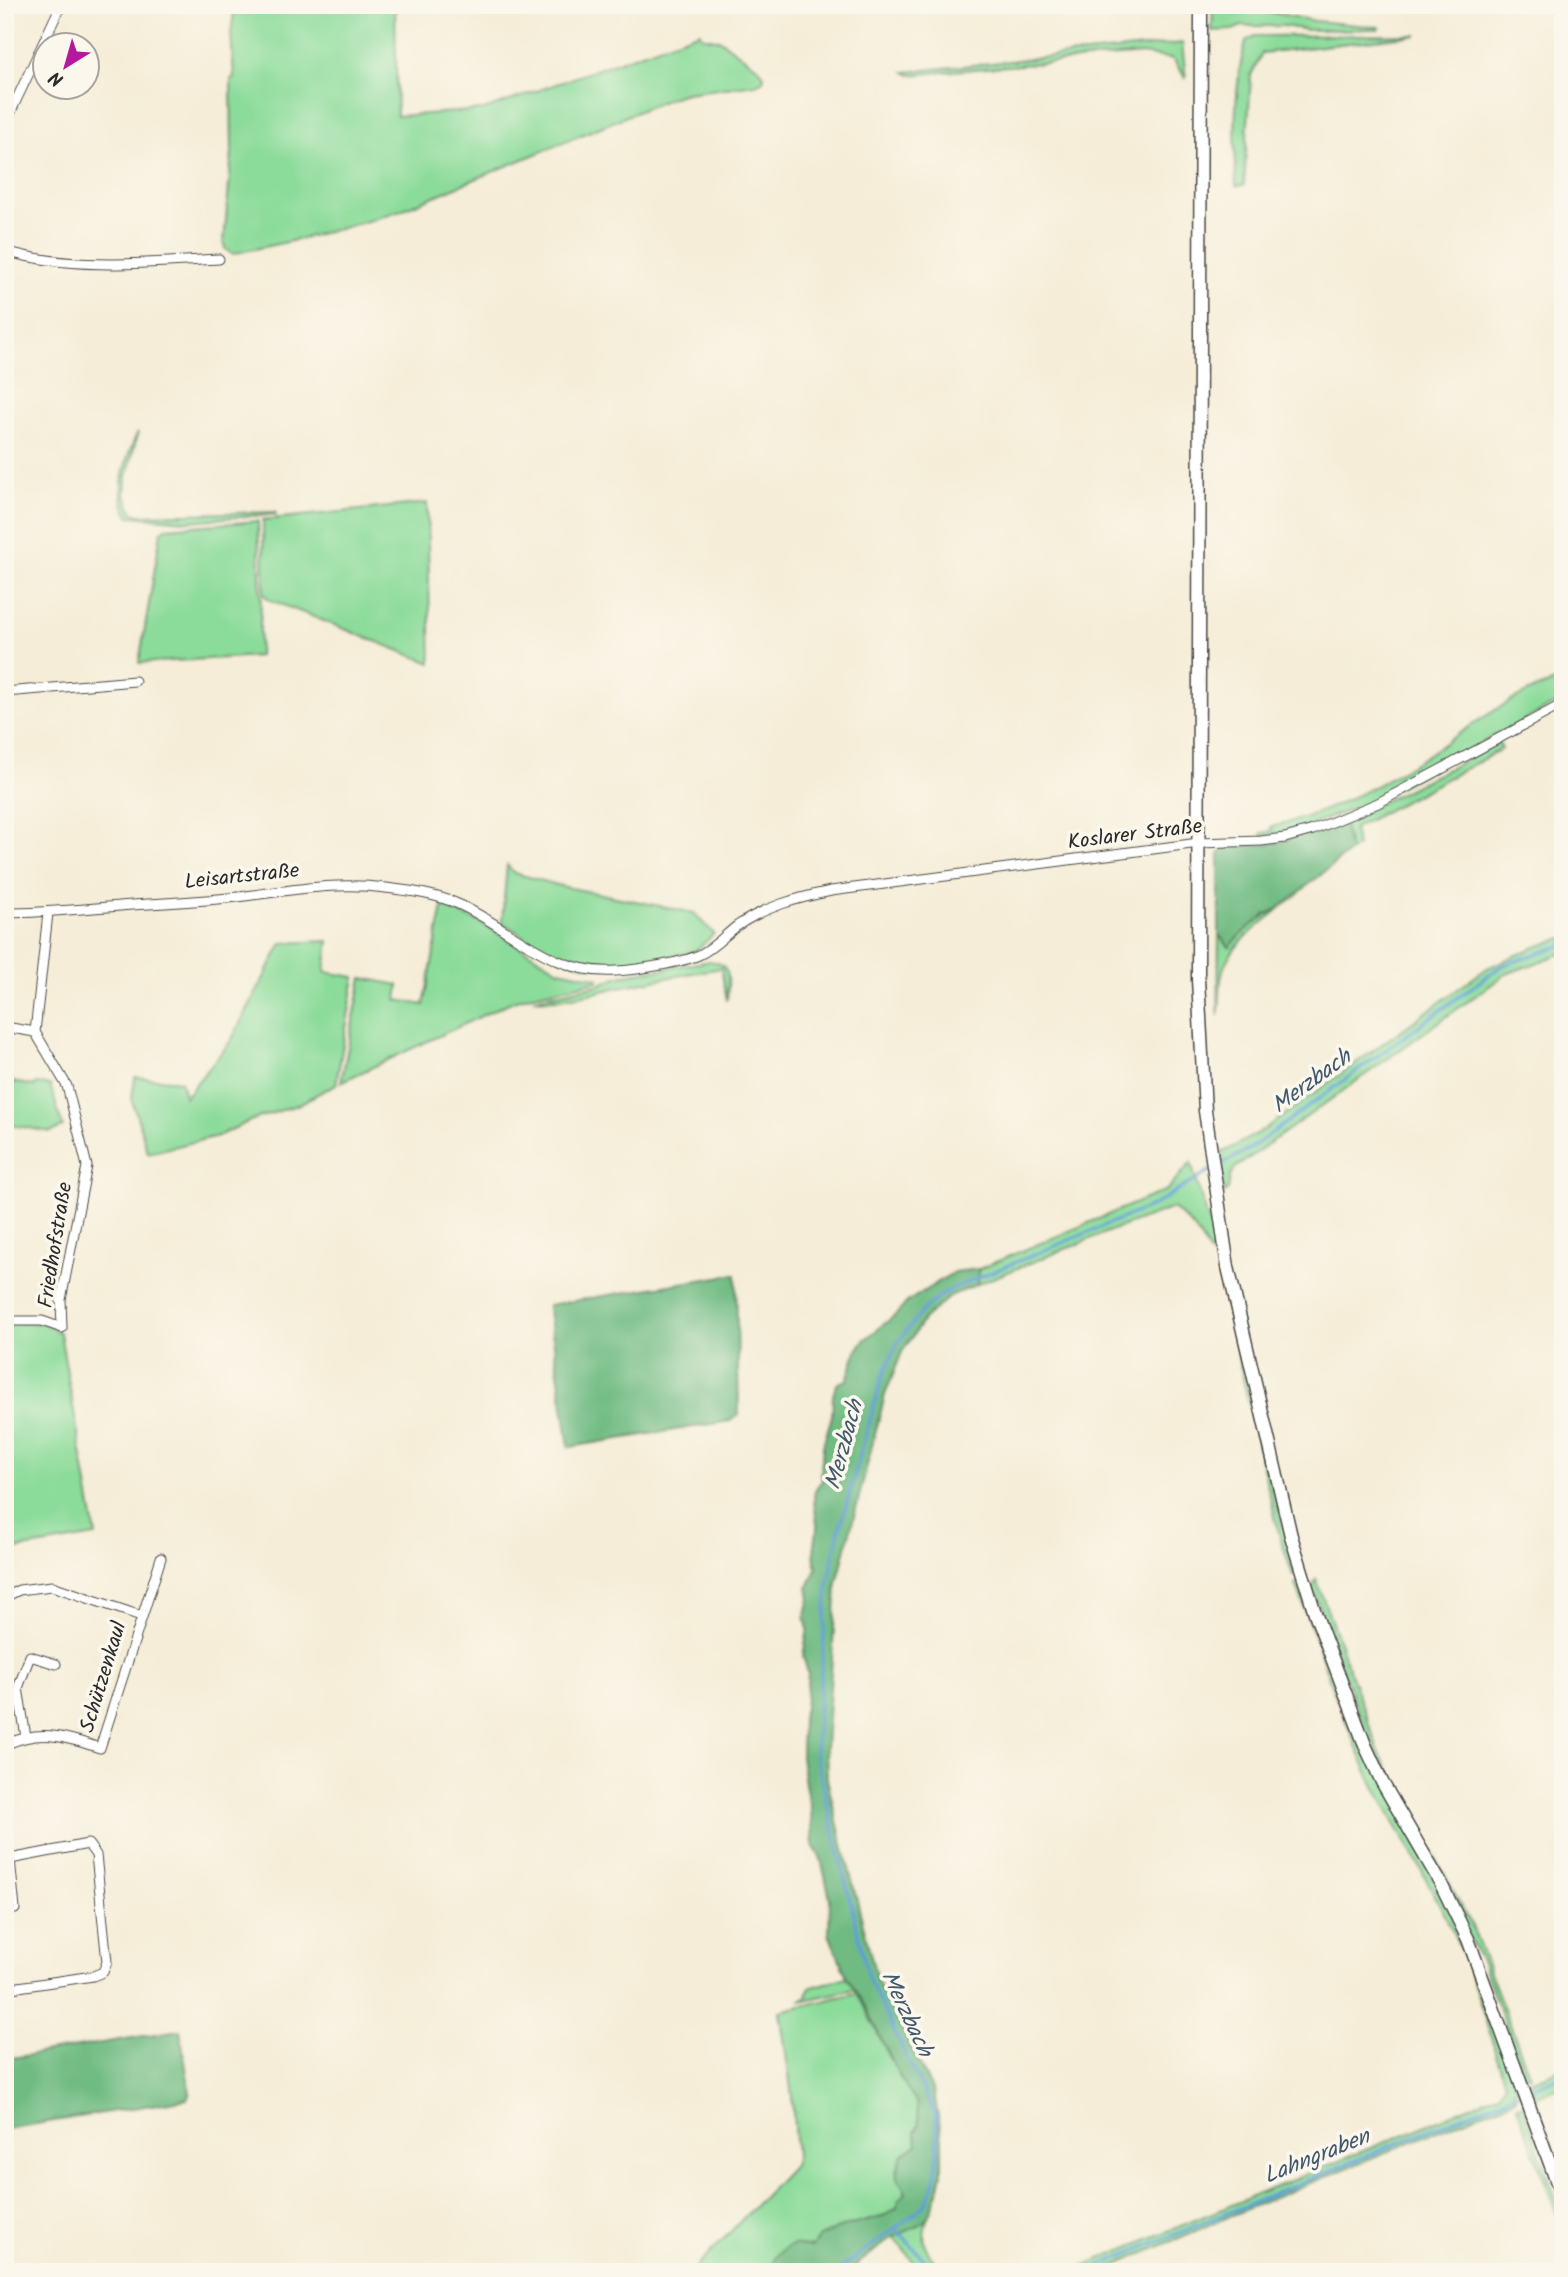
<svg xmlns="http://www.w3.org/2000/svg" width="1568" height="2277" font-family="Kalam,sans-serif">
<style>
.green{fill:#8bdb9a;stroke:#5b8362;stroke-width:2}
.forest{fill:#70bb82;stroke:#4e7356;stroke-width:2}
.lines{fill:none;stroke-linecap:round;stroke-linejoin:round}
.stream{stroke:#619fd2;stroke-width:3.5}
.street-casing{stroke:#494845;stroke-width:11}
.secondary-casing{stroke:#494845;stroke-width:15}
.street{stroke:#fff;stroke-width:9}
.secondary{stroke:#fff;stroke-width:12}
.labels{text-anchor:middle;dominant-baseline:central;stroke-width:7;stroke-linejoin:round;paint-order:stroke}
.street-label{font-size:21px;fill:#2b2b2b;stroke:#fbf7ec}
.water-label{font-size:23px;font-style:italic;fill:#41596e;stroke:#fbf7ec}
</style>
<rect width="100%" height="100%" fill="#fbf7ec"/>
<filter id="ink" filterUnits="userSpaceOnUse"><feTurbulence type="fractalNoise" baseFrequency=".0143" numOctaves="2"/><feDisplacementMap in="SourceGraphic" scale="14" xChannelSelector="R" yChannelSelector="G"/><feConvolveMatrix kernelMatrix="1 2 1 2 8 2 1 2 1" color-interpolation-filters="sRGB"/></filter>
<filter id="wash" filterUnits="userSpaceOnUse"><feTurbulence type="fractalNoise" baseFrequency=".00686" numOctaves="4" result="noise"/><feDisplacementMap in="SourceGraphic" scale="28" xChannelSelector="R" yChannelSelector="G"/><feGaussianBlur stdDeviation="1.57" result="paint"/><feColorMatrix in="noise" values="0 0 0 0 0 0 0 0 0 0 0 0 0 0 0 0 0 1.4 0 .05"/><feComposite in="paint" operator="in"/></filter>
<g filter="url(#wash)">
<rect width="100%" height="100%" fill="#f5edd7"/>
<g class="green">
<path d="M235,5H395L397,116L484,110L700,32L701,36L720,40L760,69L764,76L763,80L756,84L686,93L670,98L401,210L371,220L296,240L232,254L225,249L224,242L232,152L231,79L234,78L231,33Z"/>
<path d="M1213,5H1234L1315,21L1379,27V29L1307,30L1284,26H1242L1232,30L1212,31Z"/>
<path d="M1417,35L1262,53L1251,75L1244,185L1236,186C1235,138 1233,87 1246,41L1255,36Z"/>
<path d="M1182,43L1186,79L1173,59L1142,54L910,75L905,72Z"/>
<path d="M138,432L126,480L125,494L133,513L140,515L275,512L276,514L188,521L129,516C113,492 127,455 138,432Z"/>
<path d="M427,503L431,663L270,600L264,595L263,520Z"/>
<path d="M258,521L261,600L259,656L139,663L161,532L166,528Z"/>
<path d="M1563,680V700L1368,803L1303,828L1262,837L1261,833L1272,831L1271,827C1323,815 1372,790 1418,761C1459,735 1514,691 1563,680Z"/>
<path d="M1499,743L1502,749L1354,828L1357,846L1350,851L1343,822Z"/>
<path d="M507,865L514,873L561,886L694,913L714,934L698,949L691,952C663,958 633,967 605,967C566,968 532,942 502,922Z"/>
<path d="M443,906L479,922L559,970L598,978V981L529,996L513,1001L341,1082L362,978L399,985L397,1000L424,1005Z"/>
<path d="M1280,908C1262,924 1233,943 1224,967C1218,982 1222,1000 1218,1016L1219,935L1230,947C1245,930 1259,917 1280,908Z"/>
<path d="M1563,938V953L1506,974L1235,1168L1230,1177L1228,1190L1224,1193L1220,1154L1265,1129L1487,968L1533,948Z"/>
<path d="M329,941L325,972L355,977L336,1084L297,1105L252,1120L218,1136L148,1153L132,1100L135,1077L181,1081L185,1097L231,1041L282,943Z"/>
<path d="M710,961C734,964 728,982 727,1001L721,968C692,973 663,978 635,984C601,990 568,1002 533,999L598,985L619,976Z"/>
<path d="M8,1081L35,1086V1084L50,1085L63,1127L51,1132L5,1124V1089Z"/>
<path d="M1191,1163L1225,1274L1276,1502L1298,1573L1293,1575L1280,1537L1267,1484L1217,1264L1194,1228L1173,1208L1110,1231L978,1284L979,1269L1167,1190Z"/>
<path d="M5,1323H43L60,1333L96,1536L5,1551Z"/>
<path d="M1316,1579L1379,1752L1471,1924L1530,2076H1524L1482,1963L1375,1756L1312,1587Z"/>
<path d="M1301,1583L1321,1642L1459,1931L1518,2089L1513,2091L1516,2099L1251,2207L1100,2272H1068L1432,2123L1499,2093L1505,2083C1489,2033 1475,1981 1453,1932C1428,1876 1392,1824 1366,1768C1338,1709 1318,1646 1296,1584Z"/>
<path d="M847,1977L855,1989L800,2001L807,1996L809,1988Z"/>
<path d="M857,1993L901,2079L916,2101L919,2125L915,2132L917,2145L902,2155L897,2171L906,2194L900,2199L897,2209L882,2217L856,2224L813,2247L794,2245L771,2269V2272H692L793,2166L796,2155L792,2096L780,2011Z"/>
<path d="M1563,2068V2086L1535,2097L1563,2175V2189L1529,2095L1533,2092L1530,2081Z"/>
<path d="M1520,2105L1523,2106L1563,2218V2231L1517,2106Z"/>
<path d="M928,2217C919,2240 926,2257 946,2272H922L893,2237L918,2226Z"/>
</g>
<g class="forest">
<path d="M1343,822L1350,851L1280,908L1265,915L1248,928L1229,947L1219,935V854L1228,847L1277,843Z"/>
<path d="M979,1269L978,1284L950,1296L924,1319L902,1352L885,1395L837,1583L826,1748L827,1779L833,1805L877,1980L934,2093L942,2139V2173L938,2192L928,2217L918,2226L893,2237L847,2272H771C772,2259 780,2247 794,2245C799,2244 807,2247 812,2247L819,2237L836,2229L882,2217L896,2209L900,2199L906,2193C905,2187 900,2185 898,2178C896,2171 901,2163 902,2155L917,2145L915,2132L919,2125L916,2101L901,2079L862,2001L847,1977L829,1934L830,1898L821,1859L813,1845L811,1809L806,1790L801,1757L802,1718L805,1708L808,1673L803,1656L808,1629L805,1618L810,1598L808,1587L817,1567C811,1553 816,1543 817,1529C818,1513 807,1493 822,1481C821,1473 822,1456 823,1448C824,1437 830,1426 832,1415C834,1401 830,1396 838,1383L847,1380L856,1352L863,1341L898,1313L907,1302L954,1272Z"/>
<path d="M736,1274L739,1414L730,1421L569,1447L548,1305Z"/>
<path d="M180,2030L190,2093L187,2099L5,2129V2059Z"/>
</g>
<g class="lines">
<g class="stream">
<path d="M1216,1167L1250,1149L1501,966L1563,945"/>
<path d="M895,2228L936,2272"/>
<path d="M836,2272L913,2215L925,2204L934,2185L938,2153L936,2116L869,1980L815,1752L828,1582L838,1534L882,1377L898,1342L922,1311L940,1296L958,1286L1152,1206L1210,1171"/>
<path d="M1084,2272L1563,2075"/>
</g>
</g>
</g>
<g filter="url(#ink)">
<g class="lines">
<defs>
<g id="street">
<path d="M5,124L61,5"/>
<path d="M5,251C74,271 149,263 219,259"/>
<path d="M5,692L135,681"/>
<path d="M5,913C48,913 90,908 132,905C168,903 203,901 238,897C287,891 336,881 386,888C410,891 436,894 458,904C512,928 553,976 616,971C636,970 681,963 699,955C714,948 725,935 737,926C766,906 798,898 831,891L1199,843L1261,841L1285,838L1313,830L1378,803L1563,704"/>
<path d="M5,1027L35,1032"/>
<path d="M5,1321H42L62,1328L61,1300L87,1166L67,1086L35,1032L48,913"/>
<path d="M5,1597L19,1590L52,1586L141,1616"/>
<path d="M5,1692L18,1688"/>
<path d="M26,1737L18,1688L30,1656L56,1664"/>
<path d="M5,1745C41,1728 65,1737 100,1748L161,1558"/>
<path d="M5,1844L10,1859L15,1909"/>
<path d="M5,1860L88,1844L96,1855L107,1962L103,1972L93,1976L5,1989"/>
</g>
<path id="secondary" d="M1201,5L1198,979L1205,1111L1228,1267L1291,1536L1315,1613L1365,1745L1382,1782L1440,1882L1468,1939L1563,2199"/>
</defs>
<use href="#street" class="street-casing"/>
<use href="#secondary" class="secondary-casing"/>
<use href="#street" class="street"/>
<use href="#secondary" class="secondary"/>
</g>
</g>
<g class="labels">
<g class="street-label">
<text transform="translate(1135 835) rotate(-7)">Koslarer Straße</text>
<text transform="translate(242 877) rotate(-6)">Leisartstraße</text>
<text transform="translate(56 1245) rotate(-81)">Friedhofstraße</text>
<text transform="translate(104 1677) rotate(-73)">Schützenkaul</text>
</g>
<g class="water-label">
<text transform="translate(1312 1082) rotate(-36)">Merzbach</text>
<text transform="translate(845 1445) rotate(-75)">Merzbach</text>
<text transform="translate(906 2014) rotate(65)">Merzbach</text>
<text transform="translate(1317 2157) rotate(-22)">Lahngraben</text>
</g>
</g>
<rect width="1568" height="2277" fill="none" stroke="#fbf7ec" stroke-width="28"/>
<g transform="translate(66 66) rotate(217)"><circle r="33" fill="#fbf7ec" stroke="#a8a59f" stroke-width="2"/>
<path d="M0-5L12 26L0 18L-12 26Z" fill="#b5179e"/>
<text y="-10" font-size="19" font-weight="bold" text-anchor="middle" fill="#2b2b2b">N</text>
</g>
</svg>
